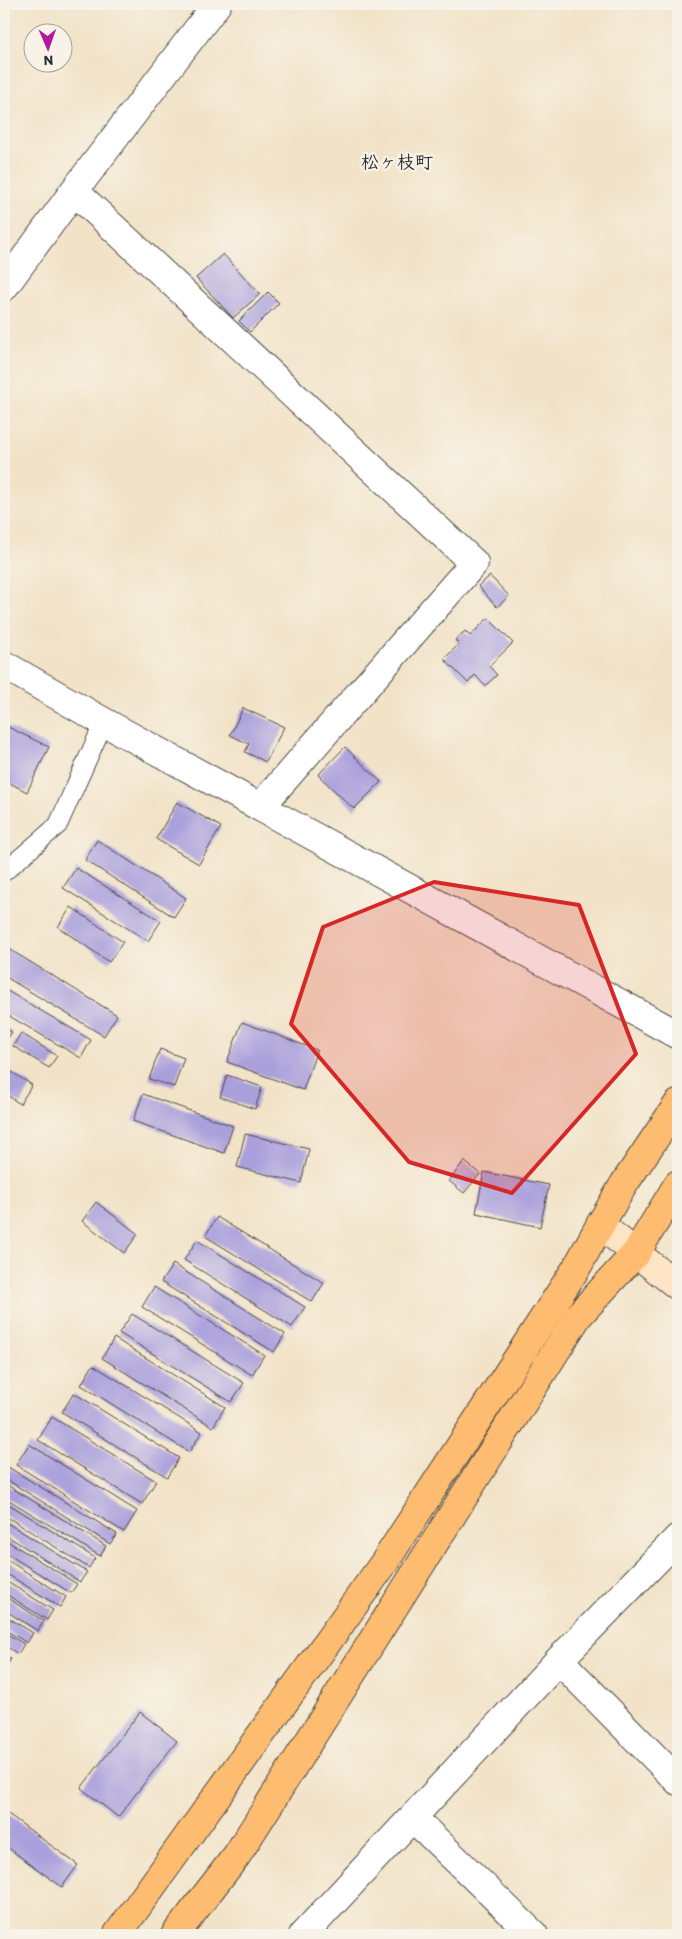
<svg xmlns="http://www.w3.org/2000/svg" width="682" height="1939" font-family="Itim,'Klee One',sans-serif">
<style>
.building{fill:#aaa0dc}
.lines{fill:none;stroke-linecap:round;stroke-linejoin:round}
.service-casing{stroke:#494743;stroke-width:20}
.minor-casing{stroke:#494743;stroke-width:30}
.secondary-casing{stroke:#494743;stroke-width:30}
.primary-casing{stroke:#494743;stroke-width:30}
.motorway-casing{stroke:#494743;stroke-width:30}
.service{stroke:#fff;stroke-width:18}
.minor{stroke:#fff;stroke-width:28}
.secondary{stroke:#ffe4c6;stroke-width:28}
.primary{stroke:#febc70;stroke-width:28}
.motorway{stroke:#febc70;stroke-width:28}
.marked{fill:#d62828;fill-opacity:0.2;stroke:#d62828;stroke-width:4;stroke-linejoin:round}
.labels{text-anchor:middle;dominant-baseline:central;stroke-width:4.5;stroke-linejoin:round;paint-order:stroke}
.neighbourhood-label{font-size:18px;font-weight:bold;fill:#2b2b2b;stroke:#f7f3e8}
</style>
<rect width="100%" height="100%" fill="#f7f3e8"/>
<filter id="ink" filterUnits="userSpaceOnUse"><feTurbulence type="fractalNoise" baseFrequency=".02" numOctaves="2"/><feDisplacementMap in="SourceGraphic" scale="10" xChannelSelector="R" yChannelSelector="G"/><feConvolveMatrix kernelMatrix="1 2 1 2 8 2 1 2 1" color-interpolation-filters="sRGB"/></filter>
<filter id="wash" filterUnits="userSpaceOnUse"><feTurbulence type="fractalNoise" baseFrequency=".0096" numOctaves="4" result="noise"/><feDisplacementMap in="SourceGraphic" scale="20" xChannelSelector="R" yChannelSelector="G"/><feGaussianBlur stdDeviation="1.12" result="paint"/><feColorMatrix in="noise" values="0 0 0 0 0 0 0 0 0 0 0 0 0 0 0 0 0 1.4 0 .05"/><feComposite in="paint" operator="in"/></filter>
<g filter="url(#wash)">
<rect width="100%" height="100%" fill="#f2e3c8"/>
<g id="blocks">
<g class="building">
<path d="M223,254L260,294L233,318L196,278Z"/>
<path d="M268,292L279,303L250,332L239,321Z"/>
<path d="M490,576L509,596L497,607L478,586Z"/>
<path d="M488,618L513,643L489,666L497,675L485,686L475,675L468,683L444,659L459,644L455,640L465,631L470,636Z"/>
<path d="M243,708L284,727L266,762L245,752L249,744L230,735Z"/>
<path d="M4,725L49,747L27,792L4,780Z"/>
<path d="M345,747L381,782L354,809L318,775Z"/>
<path d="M177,802L221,827L199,864L156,839Z"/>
<path d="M97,840L186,898L174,917L85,860Z"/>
<path d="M76,868L161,921L148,941L63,888Z"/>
<path d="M71,907L123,942L109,962L58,927Z"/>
<path d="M4,946L117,1015L104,1036L4,976Z"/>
<path d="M4,989L91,1040L81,1058L4,1013Z"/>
<path d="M242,1022L317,1050L303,1090L227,1062Z"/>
<path d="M4,1027L12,1032L4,1044Z"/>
<path d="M21,1033L57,1056L49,1068L13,1046Z"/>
<path d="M160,1049L184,1058L174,1087L149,1079Z"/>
<path d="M4,1067L32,1085L20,1104L4,1093Z"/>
<path d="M227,1075L262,1087L255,1109L220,1097Z"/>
<path d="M143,1094L233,1126L224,1153L133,1121Z"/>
<path d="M245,1134L309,1149L301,1183L237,1167Z"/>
<path d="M464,1161L480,1174L464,1193L449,1181Z"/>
<path d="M484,1172L549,1185L540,1227L476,1213Z"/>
<path d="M96,1202L138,1234L124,1253L82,1221Z"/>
<path d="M217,1217L324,1283L312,1302L205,1236Z"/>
<path d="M197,1240L305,1307L292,1327L184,1260Z"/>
<path d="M173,1264L285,1334L274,1352L161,1282Z"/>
<path d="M154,1287L264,1355L252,1375L142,1307Z"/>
<path d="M132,1314L244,1383L231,1402L119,1333Z"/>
<path d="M114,1338L225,1407L213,1427L102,1358Z"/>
<path d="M93,1365L202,1432L189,1452L81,1385Z"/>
<path d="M74,1393L179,1458L167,1477L62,1412Z"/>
<path d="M52,1417L156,1481L142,1504L38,1440Z"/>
<path d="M29,1444L137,1511L124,1532L16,1465Z"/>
<path d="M8,1467L117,1534L110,1544L4,1478V1473Z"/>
<path d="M4,1483L106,1546L100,1556L4,1497Z"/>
<path d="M4,1501L95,1558L89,1568L4,1515Z"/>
<path d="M4,1521L87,1572L80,1582L4,1534Z"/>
<path d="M4,1539L77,1584L71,1593L4,1552Z"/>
<path d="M4,1558L66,1597L60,1607L4,1572Z"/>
<path d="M4,1580L53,1610L47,1620L4,1593Z"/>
<path d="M4,1596L44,1621L38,1631L4,1610Z"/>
<path d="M4,1615L33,1633L27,1643L4,1629Z"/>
<path d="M4,1632L24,1644L18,1654L4,1645Z"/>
<path d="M4,1654L11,1659L5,1668L4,1667Z"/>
<path d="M140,1712L177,1741L118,1817L81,1788Z"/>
<path d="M4,1811L78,1865L62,1887L4,1845Z"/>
</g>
</g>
</g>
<g filter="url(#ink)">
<use href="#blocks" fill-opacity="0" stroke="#494743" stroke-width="1"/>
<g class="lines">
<defs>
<path id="service" d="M4,872L58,825L104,722"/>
<g id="minor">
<path d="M74,191L474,563L260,807"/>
<path d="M4,287L74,191L217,4"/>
<path d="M4,665L104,722L678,1035"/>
<path d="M559,1660L678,1781"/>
<path d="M413,1818L534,1935"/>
<path d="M303,1935L559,1660L678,1538"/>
</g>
<path id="secondary" d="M600,1225L678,1286"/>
<g id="primary">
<path d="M600,1225L624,1184L678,1104"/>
<path d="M636,1253L678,1184"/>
</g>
<g id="motorway">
<path d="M117,1935L384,1563L577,1267L600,1225"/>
<path d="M175,1935L237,1855L578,1316L636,1253"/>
</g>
</defs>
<use href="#service" class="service-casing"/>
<use href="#minor" class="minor-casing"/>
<use href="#secondary" class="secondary-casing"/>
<use href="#primary" class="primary-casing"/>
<use href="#motorway" class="motorway-casing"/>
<use href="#service" class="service"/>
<use href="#minor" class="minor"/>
<use href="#secondary" class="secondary"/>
<use href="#primary" class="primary"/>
<use href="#motorway" class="motorway"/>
</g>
</g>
<path class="marked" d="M434,882L579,905L636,1054L512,1193L409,1162L291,1024L323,927Z"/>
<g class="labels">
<g class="neighbourhood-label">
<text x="397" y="162">松ヶ枝町</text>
</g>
</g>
<rect width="682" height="1939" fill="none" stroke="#f7f3e8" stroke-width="20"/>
<g transform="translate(48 48) rotate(178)"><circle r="24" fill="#f7f3e8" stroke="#a5a39c"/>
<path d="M0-4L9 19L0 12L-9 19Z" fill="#b5179e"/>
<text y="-8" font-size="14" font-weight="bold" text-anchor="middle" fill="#2b2b2b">N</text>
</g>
</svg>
